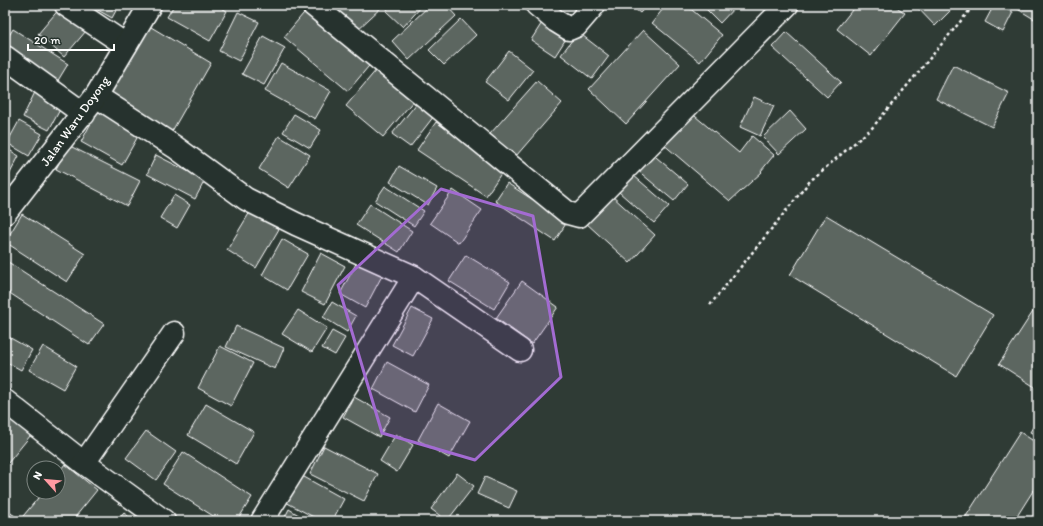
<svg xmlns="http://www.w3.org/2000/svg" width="1043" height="526" font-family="Itim,sans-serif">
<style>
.building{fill:#5b6661;stroke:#fff}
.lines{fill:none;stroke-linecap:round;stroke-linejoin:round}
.minor-casing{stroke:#fff;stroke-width:25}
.tertiary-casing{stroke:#fff;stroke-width:25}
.path{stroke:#fff;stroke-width:2.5;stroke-dasharray:3 3;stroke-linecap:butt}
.minor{stroke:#26332d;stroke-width:22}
.tertiary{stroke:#26332d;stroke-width:22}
.marked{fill:#a36bd2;fill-opacity:0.2;stroke:#a36bd2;stroke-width:3;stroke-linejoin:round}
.labels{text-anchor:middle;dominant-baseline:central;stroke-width:3;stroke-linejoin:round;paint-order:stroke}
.street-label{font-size:13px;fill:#fff;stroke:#26332d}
</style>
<rect width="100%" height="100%" fill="#2f3b35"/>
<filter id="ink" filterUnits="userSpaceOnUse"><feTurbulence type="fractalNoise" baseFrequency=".025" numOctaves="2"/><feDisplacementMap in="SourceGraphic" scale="8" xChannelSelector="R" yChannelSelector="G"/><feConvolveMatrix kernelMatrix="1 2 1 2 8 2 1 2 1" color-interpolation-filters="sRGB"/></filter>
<g filter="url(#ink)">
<g class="building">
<path d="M89,5H119L112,18Z"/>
<path d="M174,5H216L227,11L210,41L167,17Z"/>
<path d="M331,5H384L356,31Z"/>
<path d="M391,5H423L403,27L386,11Z"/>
<path d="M430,5H446L456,16L409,60L392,41Z"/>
<path d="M630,5H647L640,13Z"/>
<path d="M666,5H686L722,35L700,62L652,23Z"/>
<path d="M702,5H735L736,6L720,23Z"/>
<path d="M856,5H894L905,13L871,56L837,29Z"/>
<path d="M915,5H956L935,26Z"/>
<path d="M994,5H1000L1013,12L1003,32L985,22Z"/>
<path d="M1011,5H1038V12L1034,19Z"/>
<path d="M60,8L86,31L64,57L38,34Z"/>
<path d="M308,8L373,61L348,91L284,37Z"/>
<path d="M238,12L259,22L239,61L219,51Z"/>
<path d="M545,18L569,34L555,56L531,40Z"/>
<path d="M461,19L476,35L444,65L429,50Z"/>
<path d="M146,24L211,63L171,133L105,95Z"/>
<path d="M13,29L68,64L54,87L5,56V42Z"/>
<path d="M643,30L680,64L626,124L589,89Z"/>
<path d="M578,32L609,56L592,79L561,55Z"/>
<path d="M786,32L841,82L827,97L772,47Z"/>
<path d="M263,36L285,48L264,85L242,74Z"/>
<path d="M509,51L533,70L509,100L485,82Z"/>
<path d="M281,63L331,91L315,119L265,91Z"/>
<path d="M953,65L1009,93L992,127L936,99Z"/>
<path d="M377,69L414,100L383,137L346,106Z"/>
<path d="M537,81L562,103L516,156L490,134Z"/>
<path d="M36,90L63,104L49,130L23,117Z"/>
<path d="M754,97L774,106L760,136L740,127Z"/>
<path d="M417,103L434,116L410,147L392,134Z"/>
<path d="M100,106L142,129L122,165L81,142Z"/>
<path d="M689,111L739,153L752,136L774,155L761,171L762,172L730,201L662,143Z"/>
<path d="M790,111L806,129L779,154L763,137Z"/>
<path d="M294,114L321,130L310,148L283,132Z"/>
<path d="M19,121L42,134L29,156L7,143Z"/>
<path d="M436,122L504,169L486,196L417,150Z"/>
<path d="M279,136L310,155L289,188L259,169Z"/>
<path d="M68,145L140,181L127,206L56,169Z"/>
<path d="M6,148L19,156L8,177L5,175V150Z"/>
<path d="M650,152L688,184L674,201L636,169Z"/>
<path d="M156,155L205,180L195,199L147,174Z"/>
<path d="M399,166L437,188L428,205L390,182Z"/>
<path d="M633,175L669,206L654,223L619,192Z"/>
<path d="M507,183L567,222L555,241L495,201Z"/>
<path d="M385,186L424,211L414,226L375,201Z"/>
<path d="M453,190L482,210L459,243L430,223Z"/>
<path d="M174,195L190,205L177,228L160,218Z"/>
<path d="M611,195L655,235L630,263L586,223Z"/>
<path d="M370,204L412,231L399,252L356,225Z"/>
<path d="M250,212L279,229L256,268L227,250Z"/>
<path d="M22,214L85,254L67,282L5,242Z"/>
<path d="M826,215L993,315L956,376L790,275Z"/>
<path d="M282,239L308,254L287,290L262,275Z"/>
<path d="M321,253L345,266L325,304L301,292Z"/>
<path d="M466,255L510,282L494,309L449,281Z"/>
<path d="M359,258L384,272L365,308L340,294Z"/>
<path d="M5,260L104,324L89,345L5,290Z"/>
<path d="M522,281L558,307L532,344L496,318Z"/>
<path d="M332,302L356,316L347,332L323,317Z"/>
<path d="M1038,304V389L999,364Z"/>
<path d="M412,308L433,319L413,356L392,345Z"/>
<path d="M298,310L327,328L312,352L282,334Z"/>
<path d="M236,326L284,348L275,369L226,347Z"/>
<path d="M332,331L345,338L335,355L322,348Z"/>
<path d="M5,335L32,350L21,370L5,361Z"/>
<path d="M43,346L76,366L63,389L29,370Z"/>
<path d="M220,346L253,363L231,406L198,388Z"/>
<path d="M387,362L429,385L415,412L373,389Z"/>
<path d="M354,397L390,417L379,437L343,417Z"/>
<path d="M438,403L470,421L449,458L418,440Z"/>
<path d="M5,404L35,430L8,463L5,460Z"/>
<path d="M206,404L254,432L236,464L188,435Z"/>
<path d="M1038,419V436L1030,432Z"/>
<path d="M146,431L176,452L156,480L126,458Z"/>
<path d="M1020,432L1038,444V483L1014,521H963Z"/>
<path d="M396,434L413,445L397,472L380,461Z"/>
<path d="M324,446L378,474L364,501L310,474Z"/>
<path d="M183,452L252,497L237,521H221L163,484Z"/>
<path d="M65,464L97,490L72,521H19L43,492H58V473Z"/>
<path d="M295,472L344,499L332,521H321L280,499Z"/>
<path d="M457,473L474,486L447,521L431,509Z"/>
<path d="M485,477L517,491L509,508L477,494Z"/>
<path d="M5,509L15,516L11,521H5Z"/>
<path d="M289,509L305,519L303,521H283Z"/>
<path d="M124,513L134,521H117Z"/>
</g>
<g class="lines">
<defs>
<g id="minor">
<path d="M66,5L126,45"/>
<path d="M313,5L568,213L579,216L787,5"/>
<path d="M537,5L556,21L569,29L576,26L594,5"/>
<path d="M5,57L84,114"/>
<path d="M96,96L175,147L246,199L296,224L414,277L520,350"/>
<path d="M5,401L84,463L164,521"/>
<path d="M84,463L174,333"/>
<path d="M262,521L414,277"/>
</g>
<path id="tertiary" d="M5,213L96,96L150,5"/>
</defs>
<use href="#minor" class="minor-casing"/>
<use href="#tertiary" class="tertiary-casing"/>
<path class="path" d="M710,305L810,181L872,128L974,5"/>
<use href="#minor" class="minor"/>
<use href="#tertiary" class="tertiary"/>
</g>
</g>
<path class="marked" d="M441,189L533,216L561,377L475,460L382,433L338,285Z"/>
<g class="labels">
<g class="street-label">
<text transform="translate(75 121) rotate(-54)">Jalan Waru Doyong</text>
</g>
</g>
<rect width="1043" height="526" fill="none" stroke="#26332d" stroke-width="20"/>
<rect x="10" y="10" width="1023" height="506" fill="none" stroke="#fff" stroke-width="1.5" filter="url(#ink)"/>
<g transform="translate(46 480) rotate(297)"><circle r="19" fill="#26332d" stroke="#7d8581"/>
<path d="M0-3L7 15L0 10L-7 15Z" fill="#ff9aa2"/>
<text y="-6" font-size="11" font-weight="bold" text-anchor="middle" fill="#ffffff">N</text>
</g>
<path d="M28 44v6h86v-6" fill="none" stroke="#ffffff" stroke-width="2"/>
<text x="34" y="44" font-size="12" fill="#ffffff" stroke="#26332d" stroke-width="3" paint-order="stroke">20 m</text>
</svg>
